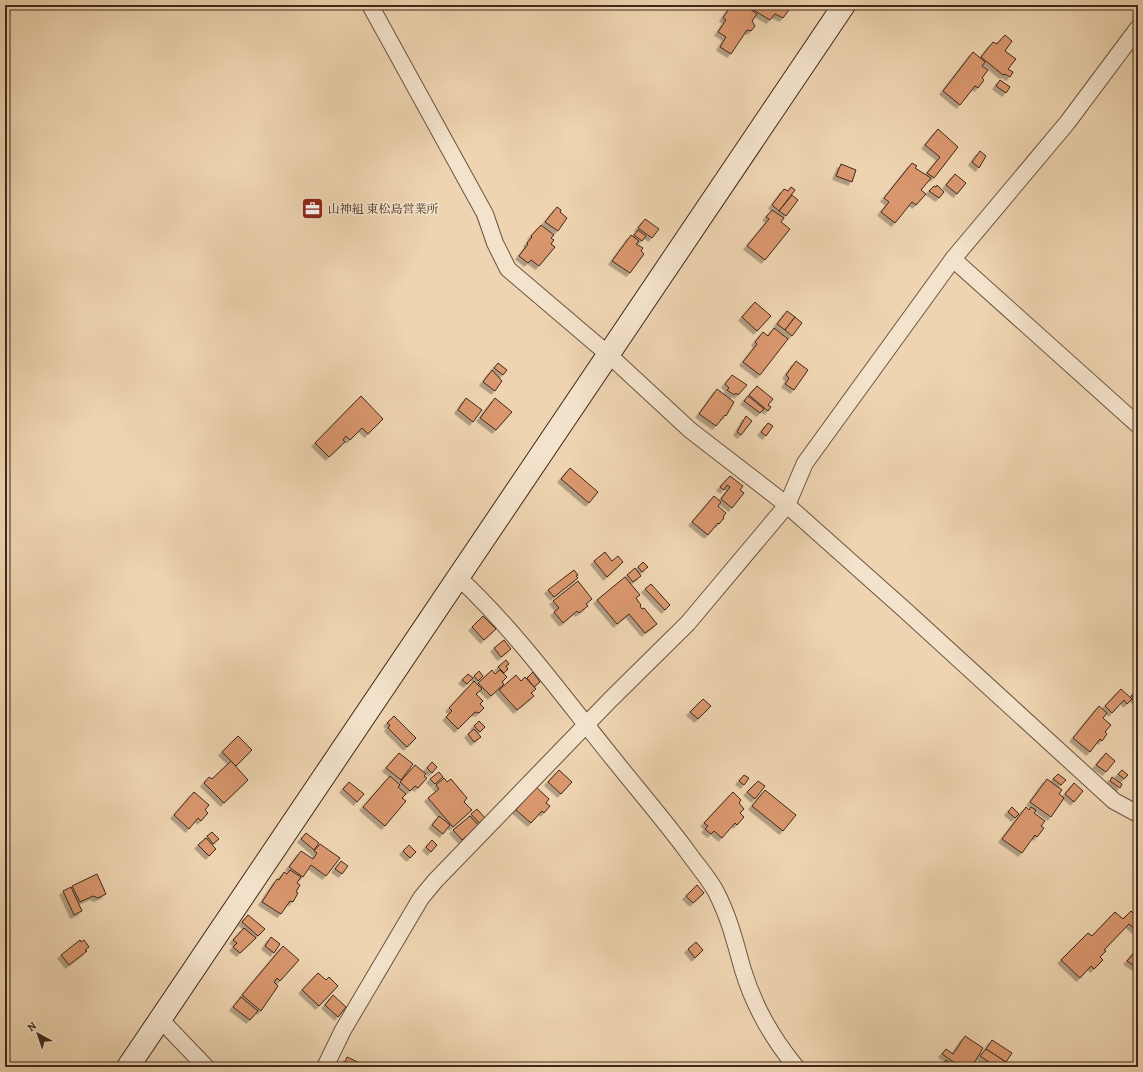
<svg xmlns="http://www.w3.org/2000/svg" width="1143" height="1072" font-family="Alegreya,'Noto Serif JP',serif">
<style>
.building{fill:#da976e;stroke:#40281b;filter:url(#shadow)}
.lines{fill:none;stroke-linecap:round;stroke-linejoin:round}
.street-casing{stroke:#6c5340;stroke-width:18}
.secondary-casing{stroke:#40281b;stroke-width:24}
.street{stroke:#f4e3cc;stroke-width:16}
.secondary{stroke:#f4e3cc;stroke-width:22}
.labels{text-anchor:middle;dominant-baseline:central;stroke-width:3;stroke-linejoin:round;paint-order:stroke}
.poi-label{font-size:12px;fill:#40281b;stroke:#f4e3cc;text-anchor:start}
</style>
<defs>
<filter id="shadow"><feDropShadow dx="-3.5" dy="3.5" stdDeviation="0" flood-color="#0004"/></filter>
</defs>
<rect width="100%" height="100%" fill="#eed4b0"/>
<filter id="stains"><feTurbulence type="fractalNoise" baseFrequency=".005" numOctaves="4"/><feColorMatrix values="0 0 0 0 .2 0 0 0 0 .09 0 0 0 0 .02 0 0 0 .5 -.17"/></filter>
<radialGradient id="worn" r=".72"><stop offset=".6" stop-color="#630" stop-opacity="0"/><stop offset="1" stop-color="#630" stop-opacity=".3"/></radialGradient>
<g class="building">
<path d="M736,5H744L757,14L752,21L755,26L751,31L747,30L731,54L720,47L726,37L718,32L726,20L723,18L730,7L733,9Z"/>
<path d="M745,5H789L787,8L789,10L783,18L775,14L770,20Z"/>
<path d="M1005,35L1012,41L1005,51L1016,59L1008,69L1013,72L1010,77L1005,74L1003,75L981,57L993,42L997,44Z"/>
<path d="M973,52L985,62L982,66L988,70L982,78L984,80L978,88L975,86L960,105L943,91Z"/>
<path d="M1000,80L1010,87L1006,93L996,86Z"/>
<path d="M938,129L958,147L934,178L927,173L940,157L925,145Z"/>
<path d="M980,151L986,156L979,168L972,162Z"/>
<path d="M912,163L917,166L915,168L931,178L921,190L926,194L916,205L912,202L895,223L881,212L889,202L884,198Z"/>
<path d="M841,164L856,170L852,182L836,176Z"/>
<path d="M955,174L966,183L957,194L946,185Z"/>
<path d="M937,185L944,192L939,198L929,191L934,186L936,187Z"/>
<path d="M791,187L795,190L779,211L772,205L784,189L788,191Z"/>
<path d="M792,195L798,200L786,216L779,211Z"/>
<path d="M557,207L561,210L560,212L567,218L558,231L545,222Z"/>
<path d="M772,210L784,218L781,222L790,229L765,260L747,246L769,219L766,217Z"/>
<path d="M645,219L659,229L652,238L638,228Z"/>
<path d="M541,225L554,235L551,238L554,240L551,244L555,247L539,266L531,260L528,263L519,256L528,244L527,243L532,237L531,236Z"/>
<path d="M638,230L646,236L642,241L634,235Z"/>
<path d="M631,235L639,241L636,244L643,248L641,251L644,254L630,273L612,261Z"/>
<path d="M755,302L771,316L757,331L742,317Z"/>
<path d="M787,311L795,317L785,330L777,324Z"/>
<path d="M795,317L802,323L792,336L785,330Z"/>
<path d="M774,328L788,339L760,375L743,362L757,344L755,342L763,332L768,336Z"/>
<path d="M796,361L808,370L794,390L785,384L789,378L786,375Z"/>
<path d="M498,363L507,370L503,375L494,368Z"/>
<path d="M492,370L502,381L495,391L483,382Z"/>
<path d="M732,375L747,385L738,395L736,393L734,395L727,390L729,388L725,384Z"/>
<path d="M757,386L773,399L768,405L771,407L768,411L749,395Z"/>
<path d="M717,389L734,402L726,416L725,415L716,426L699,414Z"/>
<path d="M361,396L383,419L368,434L362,428L350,440L346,436L343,440L345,442L329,457L315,443Z"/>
<path d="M748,396L764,409L760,413L744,401Z"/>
<path d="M466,398L482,410L473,422L458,410Z"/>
<path d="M495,398L512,412L496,430L480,418Z"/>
<path d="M746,416L752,421L741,435L737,432Z"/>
<path d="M768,423L773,426L766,436L761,432Z"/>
<path d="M570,468L598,492L589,503L561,479Z"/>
<path d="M730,476L743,486L740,490L744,493L732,508L721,499L730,487L727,485L724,490L720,487Z"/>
<path d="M714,496L721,502L718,506L726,513L723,517L724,518L719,524L718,523L708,535L692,522Z"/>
<path d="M605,552L612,561L618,556L623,562L607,577L594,561Z"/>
<path d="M643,562L648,567L642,572L638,567Z"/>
<path d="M635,568L641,576L633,582L627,575Z"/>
<path d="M574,570L578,575L576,576L578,578L554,597L548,590Z"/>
<path d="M625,577L640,595L636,598L641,605L640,606L642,609L644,608L657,624L645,633L629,614L617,624L597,600Z"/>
<path d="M578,581L592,599L586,604L588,606L579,613L577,611L563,623L554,612L559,608L553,601Z"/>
<path d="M651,584L670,605L665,610L645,589Z"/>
<path d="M483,616L496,629L484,640L472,627Z"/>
<path d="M504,640L511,649L501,657L494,648Z"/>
<path d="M506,660L509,664L506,666L508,669L504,673L498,667Z"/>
<path d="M492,670L495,674L500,670L507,677L502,682L504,684L491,696L478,683Z"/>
<path d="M479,671L483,676L478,681L474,676Z"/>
<path d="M533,672L540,682L534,687L527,678Z"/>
<path d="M468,674L473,678L467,684L462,680Z"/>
<path d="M516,675L521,681L525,677L536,689L531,693L534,696L517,710L499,690Z"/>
<path d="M474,681L482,689L476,694L483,701L480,704L484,708L479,713L475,712L458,729L446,717L452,711L449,708Z"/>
<path d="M1121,689L1132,699L1127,704L1124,700L1112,713L1105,706Z"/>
<path d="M1137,690H1138V702L1131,696Z"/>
<path d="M703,699L711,706L698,719L690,712Z"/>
<path d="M1099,706L1107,713L1103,718L1111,725L1105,732L1107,734L1102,741L1100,739L1090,752L1073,738Z"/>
<path d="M394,716L416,738L407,747L388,728L390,725L387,723Z"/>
<path d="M479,721L485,727L480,732L474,726Z"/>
<path d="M474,729L481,737L474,742L468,734Z"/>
<path d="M238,736L252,750L236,766L222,752Z"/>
<path d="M399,753L413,764L401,780L386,768Z"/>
<path d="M1106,753L1115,761L1106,772L1096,765Z"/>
<path d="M231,761L248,780L224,803L204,783L209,777L212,779Z"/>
<path d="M432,762L437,767L432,773L427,768Z"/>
<path d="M415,765L426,774L424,776L427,778L418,788L415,786L410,791L400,782Z"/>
<path d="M559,770L572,782L561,794L548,782Z"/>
<path d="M1122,770L1128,775L1124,779L1118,774Z"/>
<path d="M439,772L443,777L435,784L430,779Z"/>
<path d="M1058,774L1066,780L1061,785L1053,779Z"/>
<path d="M744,775L749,778L744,785L739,781Z"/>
<path d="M390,776L400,785L398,787L406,794L402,798L406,801L385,826L363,807Z"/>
<path d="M1112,777L1122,784L1120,788L1110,781Z"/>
<path d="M444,778L447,782L451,779L467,798L464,802L472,810L453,827L428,798L439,789L436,785Z"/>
<path d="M1047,779L1062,790L1059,794L1064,798L1051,817L1030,802Z"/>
<path d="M758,781L765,786L755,799L747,792Z"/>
<path d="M349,782L364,794L357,802L343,789Z"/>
<path d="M1074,783L1083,791L1074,802L1065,794Z"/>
<path d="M536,787L549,799L546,803L550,806L544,813L542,811L531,823L516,810Z"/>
<path d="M765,790L796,815L783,831L752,806Z"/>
<path d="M194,792L209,805L205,810L208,813L201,821L198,818L189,829L174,815Z"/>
<path d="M733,792L741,800L739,803L744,809L740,813L744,817L737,825L735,823L722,838L714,831L711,834L705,829L708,826L704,823Z"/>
<path d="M1012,807L1019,814L1015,818L1008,812Z"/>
<path d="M1026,807L1029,810L1031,807L1036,810L1034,813L1045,821L1041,826L1044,828L1037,837L1035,835L1022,853L1002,839Z"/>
<path d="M477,809L485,818L479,823L471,814Z"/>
<path d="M439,816L450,825L443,834L432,825Z"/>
<path d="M470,816L479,826L462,840L453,830Z"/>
<path d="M212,832L219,839L213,844L207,836Z"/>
<path d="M306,833L319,843L314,850L301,839Z"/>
<path d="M206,838L216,849L209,856L198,845Z"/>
<path d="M432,840L437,845L431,852L426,847Z"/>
<path d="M320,844L340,858L326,876L311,865L303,877L289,867L301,851L313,859L317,853L314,851Z"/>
<path d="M409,845L416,852L410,858L403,851Z"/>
<path d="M341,861L348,866L342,874L335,869Z"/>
<path d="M290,870L301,877L297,883L300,885L296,892L298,893L293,902L290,901L281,914L262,902L277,879L279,880L284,872L287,874Z"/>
<path d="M97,874L106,894L98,898L93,896L80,902L72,886Z"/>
<path d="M697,885L704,893L693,903L686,896Z"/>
<path d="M71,887L82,911L74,915L63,891Z"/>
<path d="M1131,911L1138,918V932L1129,924L1104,950L1106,951L1100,957L1103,960L1094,969L1091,966L1080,978L1061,960L1088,933L1092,936L1115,912L1123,919Z"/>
<path d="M248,915L265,929L258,936L242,922Z"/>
<path d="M244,928L256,938L240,953L233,947L237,943L233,940Z"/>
<path d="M271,937L280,944L274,953L265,946Z"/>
<path d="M80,940L81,942L84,940L89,947L85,950L87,951L69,965L61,955Z"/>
<path d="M696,942L703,950L695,958L688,949Z"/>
<path d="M283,946L299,960L280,981L277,978L274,982L278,986L261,1011L242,995Z"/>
<path d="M1138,948V964L1136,967L1127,961Z"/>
<path d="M318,973L326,980L329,977L338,986L319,1006L302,990Z"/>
<path d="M333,995L346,1007L338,1017L325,1005Z"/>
<path d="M241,997L258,1011L250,1020L233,1007Z"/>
<path d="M965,1036L983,1048L972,1067H961L942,1054L946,1049L953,1054Z"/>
<path d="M992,1040L1012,1053L1006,1062L986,1049Z"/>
<path d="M986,1049L1006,1062L1002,1067H996L980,1056Z"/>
<path d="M347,1057L364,1065L363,1067H343Z"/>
<path d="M946,1060L956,1067H941Z"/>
</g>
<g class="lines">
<defs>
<g id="street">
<path d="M370,5L485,214L495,243L508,269L609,355L690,430L787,505L906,611L1114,801L1138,814"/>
<path d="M953,259L1138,425"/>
<path d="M458,577C517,632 564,698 615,761C639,791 664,820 687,851C696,864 707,876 715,890C729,916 735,942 743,970C754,1006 772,1038 796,1067"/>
<path d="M160,1019L206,1067"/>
<path d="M325,1067L343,1030L421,898L435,881L610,700L688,623L787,505L805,463L953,259L1067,123L1138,28"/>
</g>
<path id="secondary" d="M128,1067L844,5"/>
</defs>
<use href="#street" class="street-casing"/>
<use href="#secondary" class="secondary-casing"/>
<use href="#street" class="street"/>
<use href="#secondary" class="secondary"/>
</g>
<defs>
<symbol id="office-square" viewBox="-11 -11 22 22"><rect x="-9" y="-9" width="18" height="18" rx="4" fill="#8f2418" stroke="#f4e3cc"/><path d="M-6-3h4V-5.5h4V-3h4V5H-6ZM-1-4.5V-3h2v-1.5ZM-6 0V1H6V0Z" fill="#fff"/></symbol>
</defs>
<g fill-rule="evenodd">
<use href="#office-square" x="300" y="196" width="25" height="25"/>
</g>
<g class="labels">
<g class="poi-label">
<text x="328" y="209">山神組 東松島営業所</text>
</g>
</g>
<rect width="1143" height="1072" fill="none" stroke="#eed4b0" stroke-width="20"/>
<rect x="6" y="6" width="1131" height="1060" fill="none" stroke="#40281b" stroke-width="2"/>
<rect x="10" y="10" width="1123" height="1052" fill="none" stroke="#40281b"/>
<g transform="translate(38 1034) rotate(320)" stroke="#f4e3cc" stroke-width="3" paint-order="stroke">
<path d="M0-3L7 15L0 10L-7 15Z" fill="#40281b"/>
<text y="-6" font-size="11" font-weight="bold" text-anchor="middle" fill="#40281b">N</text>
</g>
<rect width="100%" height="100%" filter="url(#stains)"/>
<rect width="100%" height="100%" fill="url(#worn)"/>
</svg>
